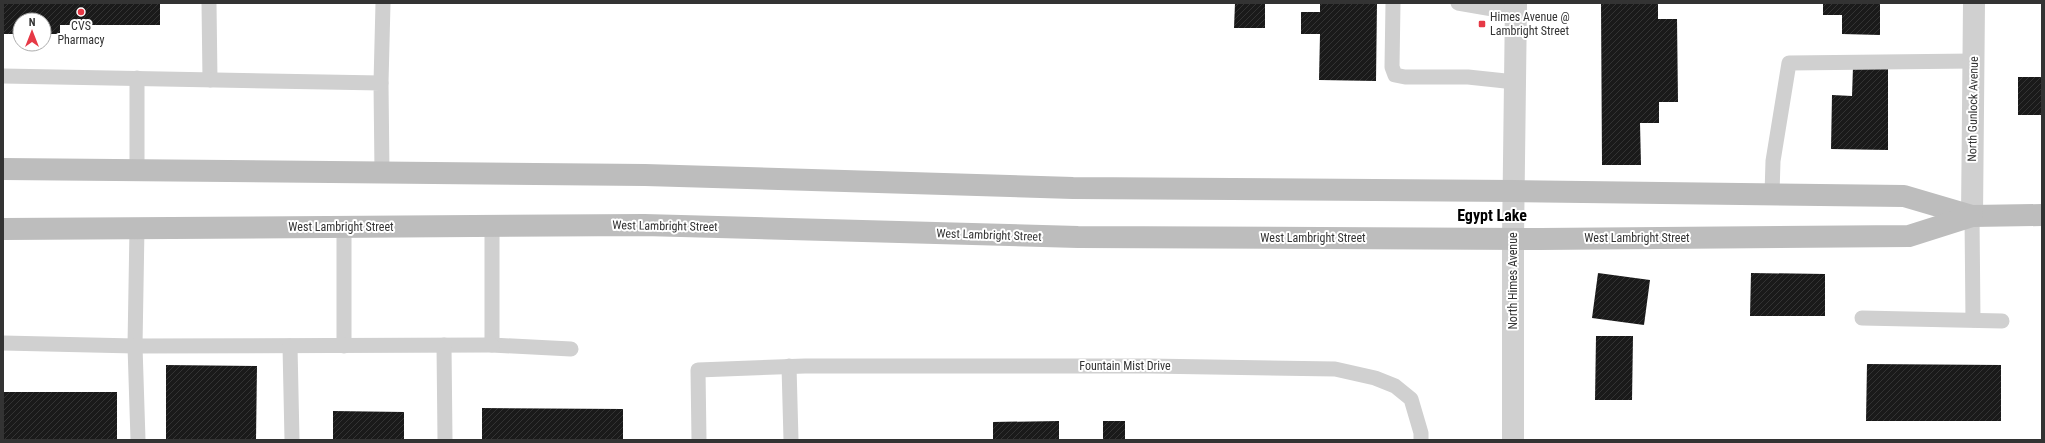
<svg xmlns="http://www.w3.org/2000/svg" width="2045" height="443" font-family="'Roboto Condensed',sans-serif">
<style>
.building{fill:url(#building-hatch)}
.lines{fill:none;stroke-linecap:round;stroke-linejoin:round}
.service{stroke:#d0d0d0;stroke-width:15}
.minor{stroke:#d0d0d0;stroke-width:22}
.tertiary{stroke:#d0d0d0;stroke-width:22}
.secondary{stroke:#bdbdbd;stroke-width:22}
.poi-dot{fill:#e63946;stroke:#fff;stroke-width:1.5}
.labels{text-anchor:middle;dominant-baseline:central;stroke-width:4;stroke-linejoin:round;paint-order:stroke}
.poi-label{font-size:12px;fill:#333;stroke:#fff;text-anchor:start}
.street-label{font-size:12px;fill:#333;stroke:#fff}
.district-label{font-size:16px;font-weight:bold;fill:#000;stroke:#fff}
</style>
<defs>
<pattern id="building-hatch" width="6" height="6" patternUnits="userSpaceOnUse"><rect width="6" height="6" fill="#1a1a1a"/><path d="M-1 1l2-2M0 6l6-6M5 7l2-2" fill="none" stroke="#333"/></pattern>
</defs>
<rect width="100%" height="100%" fill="#fff"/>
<g class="building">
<path d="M3,3H160V25H60V34H44V20H20V34H3Z"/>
<path d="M1235,3H1265V28H1234Z"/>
<path d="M1320,3H1377L1376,81L1319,80L1320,34H1301V12H1320Z"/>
<path d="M1601,3H1658V19H1677L1678,102H1659V123H1640L1641,165H1602Z"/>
<path d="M1823,3H1880V35L1842,34V15H1823Z"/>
<path d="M1853,67L1888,68V150L1831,149L1832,95L1852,96Z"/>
<rect x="2018" y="77" width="24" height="38"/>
<path d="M1598,273L1650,280L1644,325L1592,318Z"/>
<path d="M1751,273L1825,274V316H1750Z"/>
<path d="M1596,336H1633L1632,400H1595Z"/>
<path d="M1867,364L2001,365V421H1866Z"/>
<path d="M166,365L257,366L256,440H166Z"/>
<rect x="3" y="392" width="114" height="48"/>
<path d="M482,408L623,409V440H482Z"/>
<path d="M333,411L404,412V440H333Z"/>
<path d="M1059,421V440H993V422Z"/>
<rect x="1103" y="421" width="22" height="19"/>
</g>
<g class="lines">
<g class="service">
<path d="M209,3L210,80"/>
<path d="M1393,3L1392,67L1395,75L1405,77H1468L1515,82"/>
<path d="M1458,3L1516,13"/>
<path d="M3,76L381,83L382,173"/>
<path d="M381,83L383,3"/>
<path d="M137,171V78"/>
<path d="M1772,194L1773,161L1789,63L1973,61"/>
<path d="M1972,216L1973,320"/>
<path d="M492,226V345L571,349"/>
<path d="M344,227V346"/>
<path d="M137,228L135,346L138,440"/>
<path d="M1862,318L2002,321"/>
<path d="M3,343L135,346L492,345"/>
<path d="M444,345L445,440"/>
<path d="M290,346L292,440"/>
<path d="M789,366L791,440"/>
<path d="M699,440L698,370L805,366H1149L1335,369L1375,378L1395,386L1411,399L1421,433V440"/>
</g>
<path class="minor" d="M1972,216L1974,3"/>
<path class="tertiary" d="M1513,440V239L1516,3"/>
<g class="secondary">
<path d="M3,169L645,175L1073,188L1514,191L1904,196L1972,216L2042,215"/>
<path d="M3,229L644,225L1078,237L1540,239L1909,236L1972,216"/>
</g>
</g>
<g class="poi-dot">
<circle cx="81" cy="12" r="4"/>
<rect x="1478" y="20" width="8" height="8" rx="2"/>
</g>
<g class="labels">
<g class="poi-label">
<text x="1490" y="17">Himes Avenue @<tspan x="1490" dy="14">Lambright Street</tspan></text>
<text x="81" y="26" text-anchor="middle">CVS<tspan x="81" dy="14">Pharmacy</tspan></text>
</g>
<g class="street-label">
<text transform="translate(1973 109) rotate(-89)">North Gunlock Avenue</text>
<text transform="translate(665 226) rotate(1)">West Lambright Street</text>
<text x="341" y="227">West Lambright Street</text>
<text transform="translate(989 235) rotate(2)">West Lambright Street</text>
<text x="1313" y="238">West Lambright Street</text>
<text x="1637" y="238">West Lambright Street</text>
<text transform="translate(1513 281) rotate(-90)">North Himes Avenue</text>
<text x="1125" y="366">Fountain Mist Drive</text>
</g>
<g class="district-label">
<text x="1492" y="215">Egypt Lake</text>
</g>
</g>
<rect width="2045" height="443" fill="none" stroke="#333333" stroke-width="8"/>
<g transform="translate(32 32)"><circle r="19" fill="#ffffff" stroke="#adadad"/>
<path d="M0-3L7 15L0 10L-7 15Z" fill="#e63946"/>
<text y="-6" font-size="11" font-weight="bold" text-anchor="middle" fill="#333333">N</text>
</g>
</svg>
